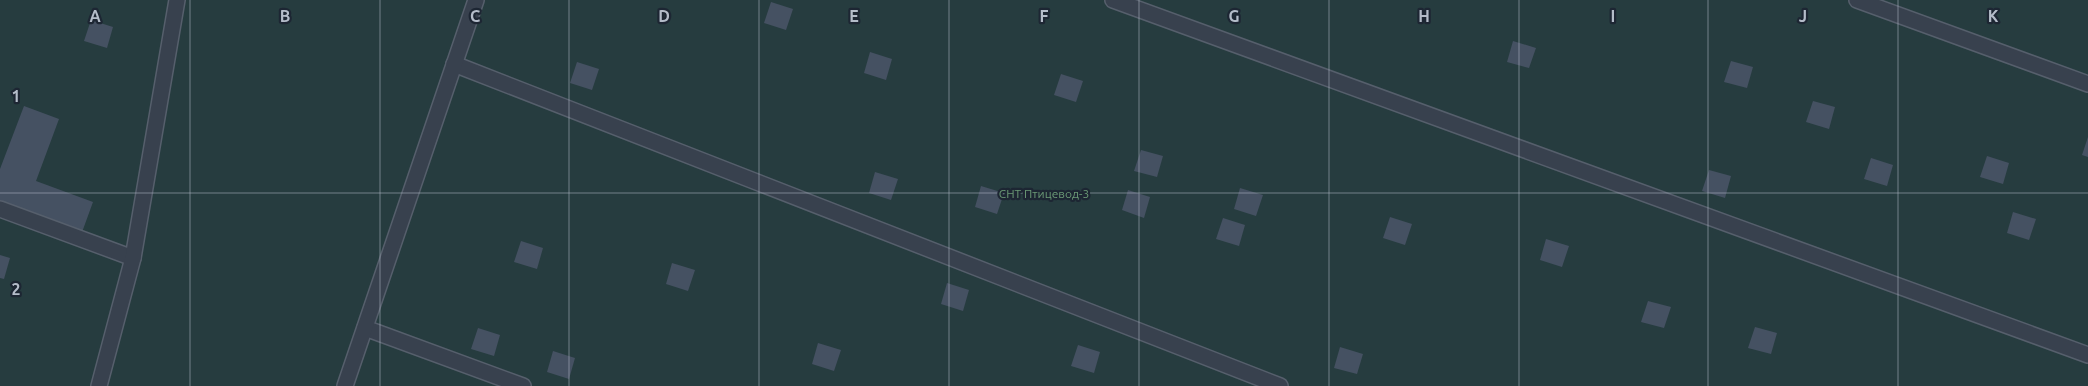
<svg xmlns="http://www.w3.org/2000/svg" width="2088" height="386" font-family="Ubuntu,sans-serif">
<style>
.green{fill:#263c3f}
.building{fill:#455162}
.lines{fill:none;stroke-linecap:round;stroke-linejoin:round}
.lane-casing{stroke:#565f6c;stroke-width:18}
.lane{stroke:#38414e;stroke-width:15}
.grid{fill:none;stroke:#b4bcc9;stroke-width:1;stroke-opacity:0.55}
.labels{text-anchor:middle;dominant-baseline:central;stroke-width:4.5;stroke-linejoin:round;paint-order:stroke}
.park-label{font-size:12px;fill:#6b9a76;stroke:#1d2633}
.grid-label{font-size:16px;text-anchor:middle;font-weight:bold;fill:#b4bcc9;stroke:#1d2633;stroke-width:4.5;stroke-linejoin:round;paint-order:stroke}
</style>
<rect width="100%" height="100%" fill="#242f3e"/>
<rect class="green" x="0" y="0" width="2088" height="386"/>
<g class="building">
<path d="M771,2L793,9L786,30L764,23Z"/>
<path d="M91,20L113,27L107,48L84,41Z"/>
<path d="M1513,41L1536,48L1529,68L1507,62Z"/>
<path d="M870,52L892,59L886,80L864,73Z"/>
<path d="M1731,61L1753,67L1747,88L1724,82Z"/>
<path d="M577,62L599,69L592,90L570,83Z"/>
<path d="M1061,74L1083,81L1076,102L1054,95Z"/>
<path d="M1813,101L1835,107L1829,129L1806,122Z"/>
<path d="M24,106L59,119L36,181L93,202L81,235L0,205V169Z"/>
<path d="M2088,137V157L2082,155Z"/>
<path d="M1141,150L1163,156L1157,177L1134,171Z"/>
<path d="M1987,156L2009,163L2003,184L1980,177Z"/>
<path d="M1871,158L1893,165L1887,186L1864,179Z"/>
<path d="M1709,170L1731,176L1725,198L1702,191Z"/>
<path d="M875,172L898,179L891,200L869,193Z"/>
<path d="M981,186L1004,193L997,214L975,207Z"/>
<path d="M1240,188L1263,195L1256,216L1234,209Z"/>
<path d="M1128,190L1150,197L1144,218L1122,210Z"/>
<path d="M2013,212L2036,219L2029,240L2007,233Z"/>
<path d="M1390,217L1412,224L1405,245L1383,238Z"/>
<path d="M1223,218L1245,225L1239,246L1216,239Z"/>
<path d="M1546,239L1569,246L1562,267L1540,260Z"/>
<path d="M521,241L543,248L537,269L514,262Z"/>
<path d="M0,255L10,258L4,279L0,278Z"/>
<path d="M672,263L695,270L688,291L666,284Z"/>
<path d="M947,283L969,290L963,311L941,304Z"/>
<path d="M1648,301L1671,307L1664,328L1641,322Z"/>
<path d="M1755,327L1777,333L1771,354L1748,348Z"/>
<path d="M478,328L500,335L494,356L471,349Z"/>
<path d="M818,343L841,350L834,371L812,364Z"/>
<path d="M1078,345L1100,352L1094,373L1071,366Z"/>
<path d="M1340,347L1363,354L1357,374L1334,368Z"/>
<path d="M553,351L575,358L569,379L547,372Z"/>
</g>
<g class="lines">
<defs>
<g id="lane">
<path d="M1113,0L2088,355"/>
<path d="M1857,0L2088,84"/>
<path d="M454,64L1280,386"/>
<path d="M0,209L133,258"/>
<path d="M365,328L523,386"/>
<path d="M99,386L133,258L177,0"/>
<path d="M345,386L476,0"/>
</g>
</defs>
<use href="#lane" class="lane-casing"/>
<use href="#lane" class="lane"/>
</g>
<path class="grid" d="M190,0V386M380,0V386M569,0V386M759,0V386M949,0V386M1139,0V386M1329,0V386M1519,0V386M1708,0V386M1898,0V386M0,193H2088"/>
<g class="labels">
<g class="park-label">
<text x="1044" y="193">СНТ Птицевод-3</text>
</g>
</g>
<g class="grid-label">
<text x="95" y="22">A</text>
<text x="285" y="22">B</text>
<text x="475" y="22">C</text>
<text x="664" y="22">D</text>
<text x="854" y="22">E</text>
<text x="1044" y="22">F</text>
<text x="1234" y="22">G</text>
<text x="1424" y="22">H</text>
<text x="1613" y="22">I</text>
<text x="1803" y="22">J</text>
<text x="1993" y="22">K</text>
<text x="16" y="102">1</text>
<text x="16" y="295">2</text>
</g>
</svg>
